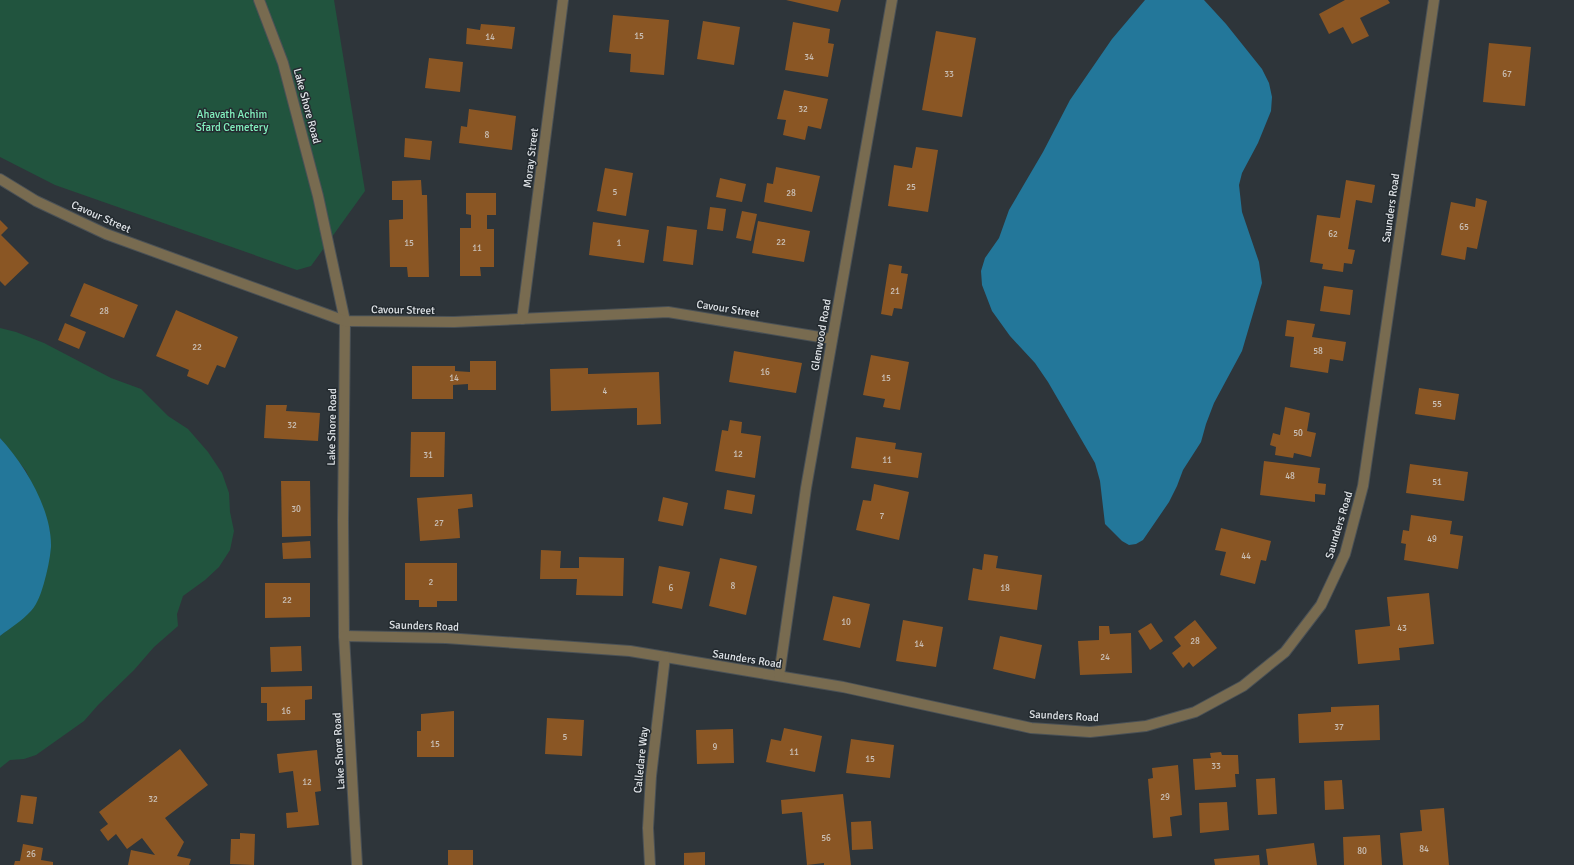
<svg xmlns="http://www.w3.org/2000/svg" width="1574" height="865" font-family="Signika,sans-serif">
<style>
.green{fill:#21543e}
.water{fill:#23779a}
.building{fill:#8a5624}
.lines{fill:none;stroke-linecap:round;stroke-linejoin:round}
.minor-casing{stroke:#4a5156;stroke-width:12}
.minor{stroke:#786b50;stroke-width:10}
.labels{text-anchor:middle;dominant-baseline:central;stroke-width:3;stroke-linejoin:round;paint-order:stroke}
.number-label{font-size:9px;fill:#cac0b7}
.street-label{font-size:11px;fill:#e0e4e8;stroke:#242b30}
.park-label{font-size:11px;fill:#82f0be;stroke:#242b30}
</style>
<rect width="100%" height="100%" fill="#2e353a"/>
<g class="green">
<path d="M0,0H334L365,191L311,266L297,270L55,185L0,157Z"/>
<path d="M0,328L16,332L44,343L111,378L141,389L168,416L188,429L208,452L222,473L229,493L230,512L234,531L230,550L219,567L205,580L183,596L177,614L178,626L154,647L134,670L98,705L84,721L36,755L24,759L10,760L0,768V636L31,611L50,532L40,502L26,471L0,438Z"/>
</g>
<g class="water">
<path d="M1145,0H1204L1226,24L1262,69L1269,83L1272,97L1271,111L1258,143L1242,173L1239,185L1242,212L1259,262L1262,283L1242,351L1214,403L1206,424L1201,442L1183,470L1177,486L1169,502L1143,540L1136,544L1129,545L1122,541L1105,524L1100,481L1095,463L1048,382L1035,363L1010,336L992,311L982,285L981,271L985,258L999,238L1009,210L1043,152L1070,100L1112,39Z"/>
<path d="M0,438C25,465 52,510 51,547C50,559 47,572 44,583C41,593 38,603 31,611C22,621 10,628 0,636Z"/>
</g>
<g class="building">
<path d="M786,0H841L838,12Z"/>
<path d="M1345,0H1388L1390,3L1360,18L1369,36L1352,44L1343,27L1329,34L1319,14Z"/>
<path d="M613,15L669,20L664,75L630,72L631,54L609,52Z"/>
<path d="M703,21L740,27L734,65L697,59Z"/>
<path d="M793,22L830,29L828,43L834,44L828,77L785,70Z"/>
<path d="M481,24L515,27L512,49L466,44L467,28L480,30Z"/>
<path d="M936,31L976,38L962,117L922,110Z"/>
<path d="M1489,43L1531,47L1525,106L1483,102Z"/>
<path d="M429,58L463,62L460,92L425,88Z"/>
<path d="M784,90L828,99L821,129L808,126L805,140L783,135L786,120L777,119Z"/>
<path d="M469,109L516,116L512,150L459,143L461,126L467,127Z"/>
<path d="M405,138L432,141L430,160L404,157Z"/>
<path d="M916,147L938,150L928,212L888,206L894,165L912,168Z"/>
<path d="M776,167L820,176L812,212L764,202L767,183L773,184Z"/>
<path d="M605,168L633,173L626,216L597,211Z"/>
<path d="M720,178L746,184L742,202L716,197Z"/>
<path d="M421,180L422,195H427L429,277H408L407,267H390L389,220L403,219V200H392V181Z"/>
<path d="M1346,180L1375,185L1372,203L1356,200L1348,249L1355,250L1352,264L1344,263L1343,272L1322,269L1323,264L1310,262L1317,215L1340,218Z"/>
<path d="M466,193H496V215H487V229H494V267H480L481,276H460V228H471V215L466,214Z"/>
<path d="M1476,198L1487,201L1477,249L1467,247L1465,260L1441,255L1451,202L1475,207Z"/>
<path d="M710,207L726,209L723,231L707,229Z"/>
<path d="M742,211L757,214L751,241L736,238Z"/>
<path d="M0,220L8,228L1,235L29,263L5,286L0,281Z"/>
<path d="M758,221L810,231L804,262L752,253Z"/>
<path d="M593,222L649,230L644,263L589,255Z"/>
<path d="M667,226L697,230L693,265L663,261Z"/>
<path d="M889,264L902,266L901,273L908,274L902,309L894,308L892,316L881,314Z"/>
<path d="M84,283L138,305L124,338L70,316Z"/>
<path d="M1324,286L1353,290L1350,315L1320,311Z"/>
<path d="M176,310L238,337L225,368L217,365L208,385L187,376L189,370L156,356Z"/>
<path d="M1287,320L1315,324L1312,337L1346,342L1343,361L1330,359L1328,373L1290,367L1294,337L1285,336Z"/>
<path d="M65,323L86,332L79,349L58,340Z"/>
<path d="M734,351L802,363L796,393L729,382Z"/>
<path d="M871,355L909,362L900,410L883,407L885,399L863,395Z"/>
<path d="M470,361H496V390H468V384L453,385V399H412V366H455V371L470,372Z"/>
<path d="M588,368V374L659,372L661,424L637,425V408L551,411L550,369Z"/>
<path d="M1419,388L1459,394L1455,420L1415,414Z"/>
<path d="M266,405H287L286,411L320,413L318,441L264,438Z"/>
<path d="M1285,407L1310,413L1307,431L1316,433L1311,457L1294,453L1293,458L1275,455L1276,447L1270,445L1273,433L1280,435Z"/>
<path d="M730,420L742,422L741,433L761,436L755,478L715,471L722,430L728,431Z"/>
<path d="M411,432H445L444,477H410Z"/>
<path d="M856,437L896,443L895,449L922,453L918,478L851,468Z"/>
<path d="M1264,461L1320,468L1318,483L1326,484L1325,495L1315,494V502L1260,495Z"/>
<path d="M1410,464L1468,472L1464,501L1406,493Z"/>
<path d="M281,481H310L311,536L282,537Z"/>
<path d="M874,484L909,492L899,540L856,530L863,500L871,501Z"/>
<path d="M727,490L755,495L752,514L724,509Z"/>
<path d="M472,494L473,507L458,509L460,538L420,541L417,498Z"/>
<path d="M663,497L688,503L683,526L658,521Z"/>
<path d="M1411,515L1452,521L1450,534L1463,536L1458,569L1404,560L1406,544L1401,543L1403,530L1409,531Z"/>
<path d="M1221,528L1271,541L1266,561L1261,560L1255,584L1220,575L1226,552L1215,550Z"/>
<path d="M310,541L311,558L283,559L282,543Z"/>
<path d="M541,550L561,551L560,568H579V557L624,558L623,596L576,595L577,579H540Z"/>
<path d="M984,554L998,556L996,568L1042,575L1037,610L968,600L973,568L982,570Z"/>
<path d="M720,558L757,566L746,615L709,606Z"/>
<path d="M405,563H457V601H437V607H419V600H405Z"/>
<path d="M659,566L690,572L682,609L652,603Z"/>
<path d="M265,583H310V617L265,618Z"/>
<path d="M1429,593L1434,644L1399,648L1400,660L1358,664L1355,630L1390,626L1387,597Z"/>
<path d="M833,596L870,604L860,648L823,640Z"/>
<path d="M903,620L943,627L936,667L896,661Z"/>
<path d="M1195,620L1217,648L1193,667L1189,662L1183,668L1172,653L1181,646L1174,637Z"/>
<path d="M1151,623L1163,641L1150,650L1138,631Z"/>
<path d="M1099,626H1109L1110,634L1131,633L1132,673L1080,675L1078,641L1099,640Z"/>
<path d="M1000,636L1042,645L1035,679L993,669Z"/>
<path d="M301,646L302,671L271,672L270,647Z"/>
<path d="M312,686V699L305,700V720L267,721V703H261V687Z"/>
<path d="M1379,705L1380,740L1299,743L1298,714L1331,712V707Z"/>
<path d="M454,711V757H417V731H421V714Z"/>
<path d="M547,718L584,720L582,756L545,754Z"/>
<path d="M784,728L822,736L815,772L766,762L771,739L781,741Z"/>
<path d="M733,729L734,763L697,764L696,730Z"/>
<path d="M851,739L894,745L890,778L846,773Z"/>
<path d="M180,749L208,785L165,818L184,842L177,856L191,859L189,865H128L131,850L155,855L142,838L127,849L116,834L108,841L100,830L108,824L99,812Z"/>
<path d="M317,750L321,791L315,792L319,825L287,828L286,813L298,812L293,771L279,773L277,754Z"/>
<path d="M1221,752L1222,755H1238L1239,774H1235L1236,787L1195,790L1193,759L1211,758L1210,753Z"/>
<path d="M1178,765L1182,815L1170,817L1172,836L1153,838L1148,779L1153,778L1152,768Z"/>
<path d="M1275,778L1277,814L1258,815L1256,779Z"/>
<path d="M1342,780L1344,809L1325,810L1324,781Z"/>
<path d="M843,794L851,865H824V863L807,865L802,812L782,814L781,800Z"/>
<path d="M21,795L37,797L33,824L17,822Z"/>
<path d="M1227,802L1229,830L1200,833L1199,803Z"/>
<path d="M1444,808L1449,865H1403L1400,833L1422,831L1420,810Z"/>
<path d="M871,821L873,849L852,850L851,822Z"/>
<path d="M240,833L255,834L254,865L230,864L231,839H240Z"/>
<path d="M1380,835L1382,865H1344L1343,837Z"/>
<path d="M1314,843L1317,865H1268L1266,849Z"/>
<path d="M23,844L43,848L41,860L53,862V865H14L15,861H20Z"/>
<rect x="448" y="850" width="25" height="15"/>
<path d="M705,852V865H684V853Z"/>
<path d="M1259,855L1260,865H1215L1214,859Z"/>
</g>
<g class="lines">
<defs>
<g id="minor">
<path d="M259,0L283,63L318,196L345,321L343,521L344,636L357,865"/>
<path d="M0,179L36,201L106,234L345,321L454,322L668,312L832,339"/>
<path d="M522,319L563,0"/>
<path d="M344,636L446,638L630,651L843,687L1031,728L1090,732L1146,726L1195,712L1243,686L1285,652L1321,605L1345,554L1363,486L1434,0"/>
<path d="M779,676L806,488L892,0"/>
<path d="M650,865L648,828L651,776L665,657"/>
</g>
</defs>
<use href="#minor" class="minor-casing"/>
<use href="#minor" class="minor"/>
</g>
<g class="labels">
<g class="number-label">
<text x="639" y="36">15</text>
<text x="490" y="37">14</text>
<text x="809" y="57">34</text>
<text x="949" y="74">33</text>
<text x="1507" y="74">67</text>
<text x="803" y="109">32</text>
<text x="487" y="135">8</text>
<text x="911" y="187">25</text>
<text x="615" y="192">5</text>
<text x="791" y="193">28</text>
<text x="1464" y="227">65</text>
<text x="1333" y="234">62</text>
<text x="781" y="242">22</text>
<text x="409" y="243">15</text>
<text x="619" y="243">1</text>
<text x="477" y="248">11</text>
<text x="895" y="291">21</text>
<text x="104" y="311">28</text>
<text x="197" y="347">22</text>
<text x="1318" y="351">58</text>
<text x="765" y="372">16</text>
<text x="454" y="378">14</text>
<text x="886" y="378">15</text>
<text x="605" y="391">4</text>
<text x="1437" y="404">55</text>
<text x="292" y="425">32</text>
<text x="1298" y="433">50</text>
<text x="738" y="454">12</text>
<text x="428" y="455">31</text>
<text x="887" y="460">11</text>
<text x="1290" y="476">48</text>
<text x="1437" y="482">51</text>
<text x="296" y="509">30</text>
<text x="882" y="516">7</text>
<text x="439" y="523">27</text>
<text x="1432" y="539">49</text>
<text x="1246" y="556">44</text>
<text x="431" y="582">2</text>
<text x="733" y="586">8</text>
<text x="671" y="588">6</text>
<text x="1005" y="588">18</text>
<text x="287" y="600">22</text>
<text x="846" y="622">10</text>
<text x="1402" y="628">43</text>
<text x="1195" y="641">28</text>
<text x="919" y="644">14</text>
<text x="1105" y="657">24</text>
<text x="286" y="711">16</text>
<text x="1339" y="727">37</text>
<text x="565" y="737">5</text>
<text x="435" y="744">15</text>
<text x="715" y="747">9</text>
<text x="794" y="752">11</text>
<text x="870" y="759">15</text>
<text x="1216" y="766">33</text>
<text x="307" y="782">12</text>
<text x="1165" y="797">29</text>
<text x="153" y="799">32</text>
<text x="826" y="838">56</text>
<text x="1424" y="849">84</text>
<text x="1362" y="851">80</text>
<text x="31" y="854">26</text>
</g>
<g class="street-label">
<text transform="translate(307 106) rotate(75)">Lake Shore Road</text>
<text transform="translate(531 158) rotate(-83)">Moray Street</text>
<text transform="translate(1391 208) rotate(-82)">Saunders Road</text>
<text transform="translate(101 217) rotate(24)">Cavour Street</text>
<text transform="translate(728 309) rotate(9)">Cavour Street</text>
<text transform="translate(403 310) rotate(1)">Cavour Street</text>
<text transform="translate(821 335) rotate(-80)">Glenwood Road</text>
<text transform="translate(332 427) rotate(-89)">Lake Shore Road</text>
<text transform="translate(1339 525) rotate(-73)">Saunders Road</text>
<text transform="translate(424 626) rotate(2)">Saunders Road</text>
<text transform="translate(747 659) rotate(9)">Saunders Road</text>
<text transform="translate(1064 716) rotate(3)">Saunders Road</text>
<text transform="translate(339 751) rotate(-93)">Lake Shore Road</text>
<text transform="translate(641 760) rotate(-84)">Calledare Way</text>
</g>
<g class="park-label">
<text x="232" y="114">Ahavath Achim<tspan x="232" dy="13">Sfard Cemetery</tspan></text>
</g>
</g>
</svg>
